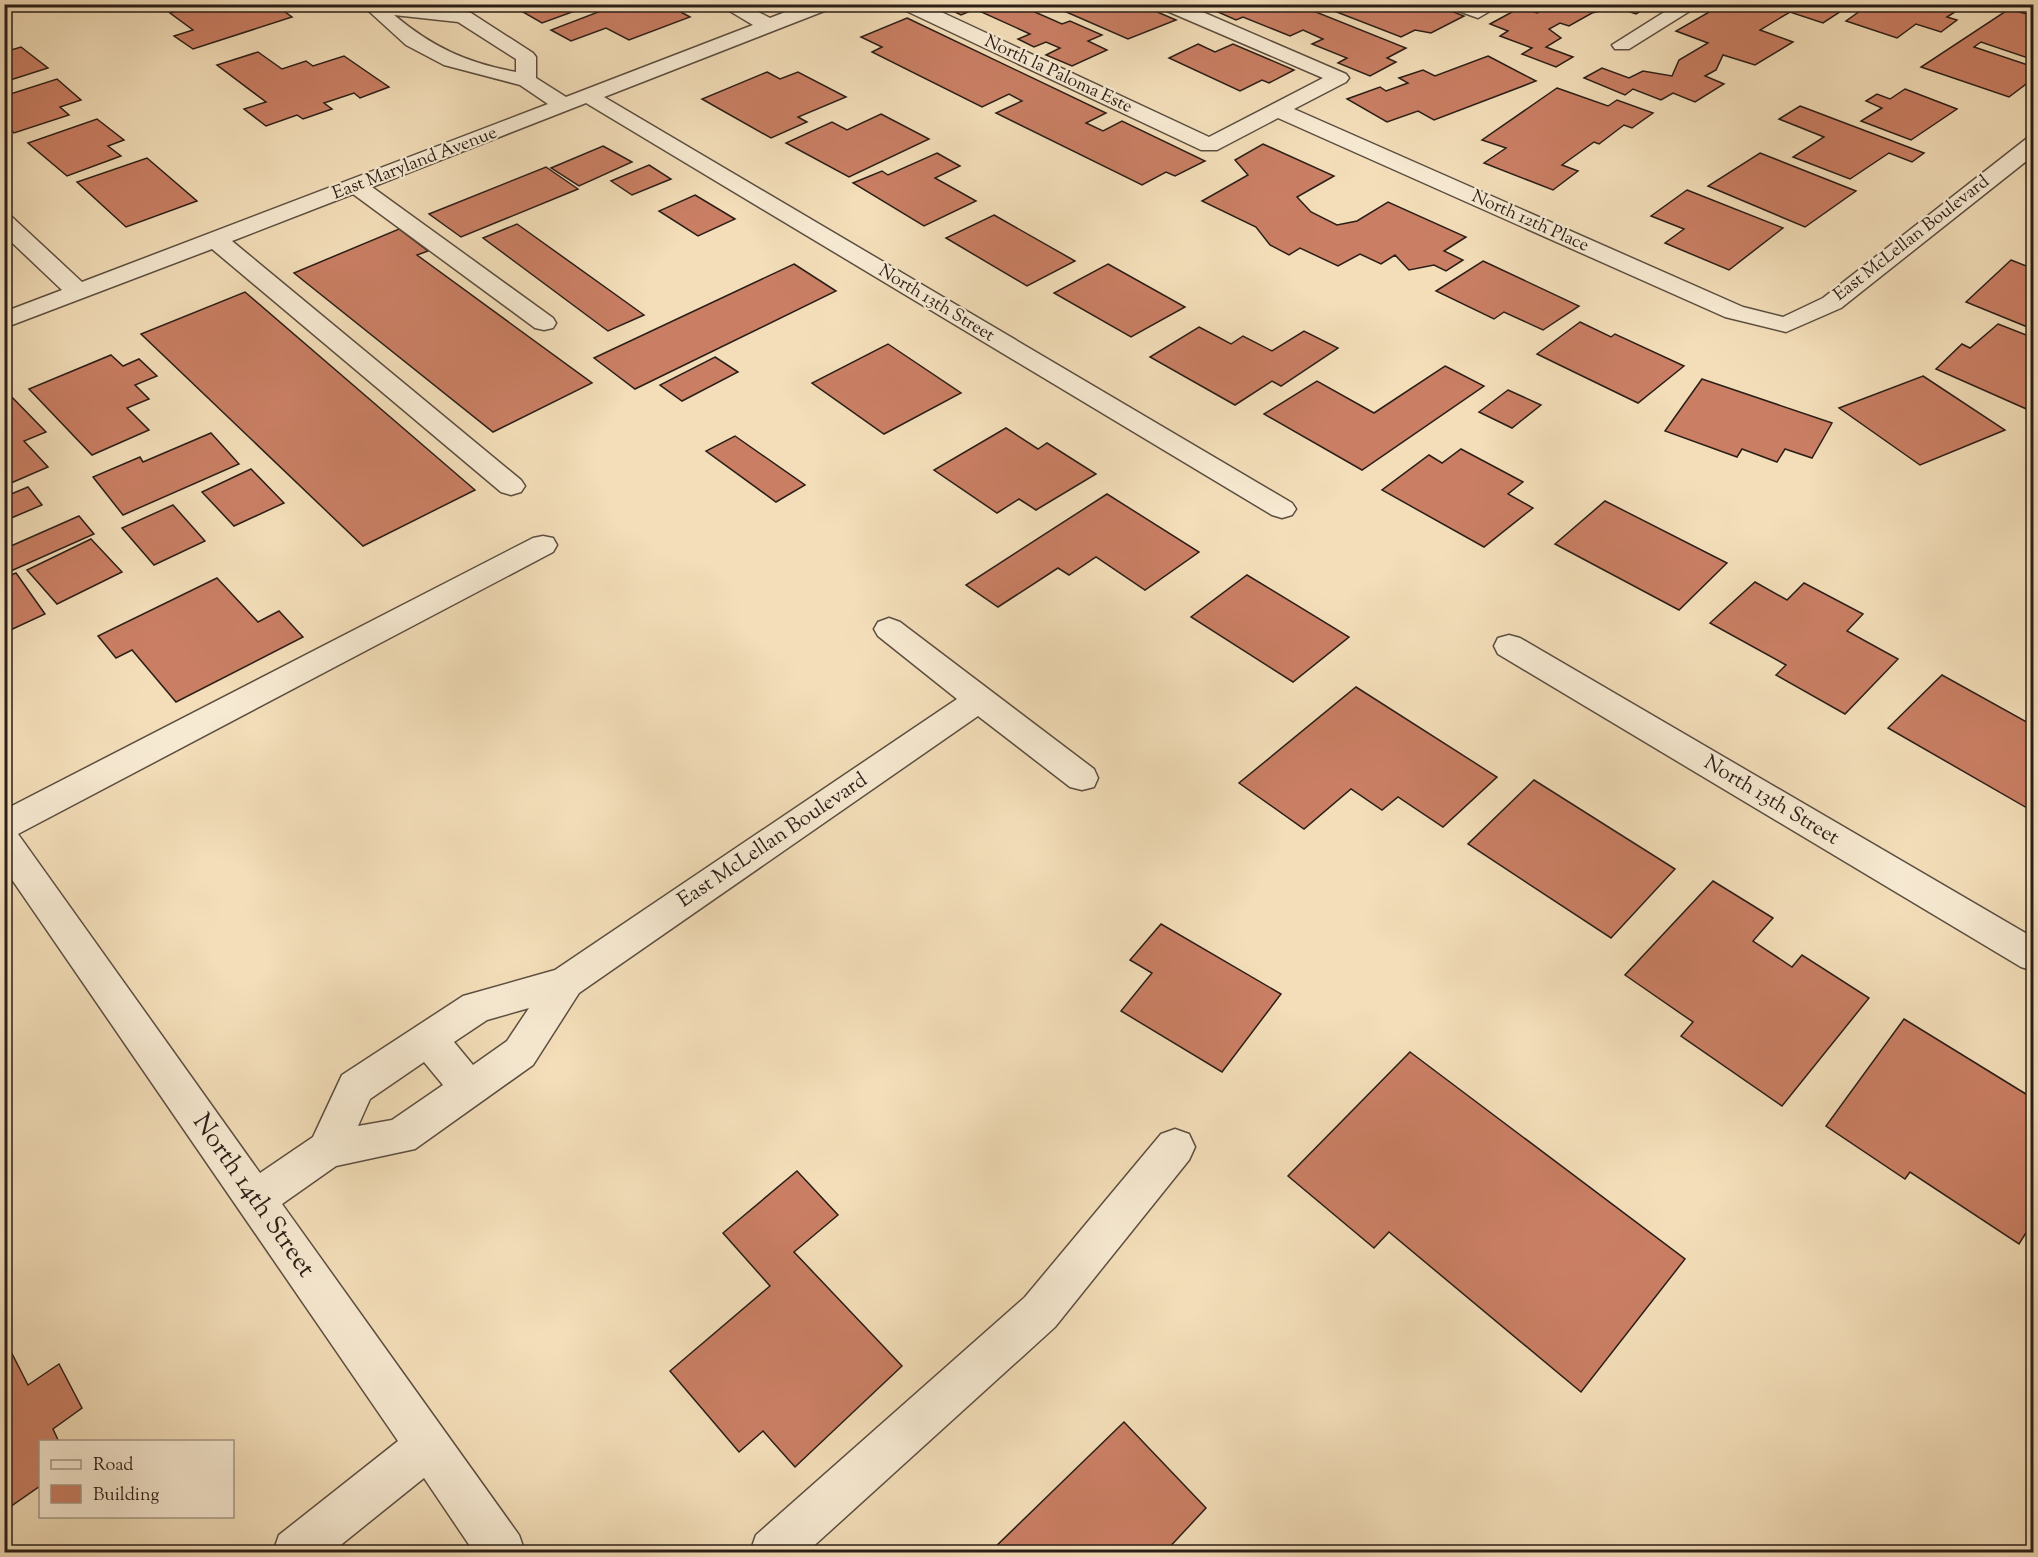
<svg xmlns="http://www.w3.org/2000/svg" width="2038" height="1557" font-family="'Sorts Mill Goudy',serif">
<style>
.building{fill:#ca7f64;stroke:#2a1e17;stroke-width:1.5}
.lines{fill:none;stroke-linecap:round;stroke-linejoin:round}
.minor-casing{stroke:#5c4e40;stroke-width:3}
.minor{fill:#f7ead2;fill-rule:evenodd}
.labels{text-anchor:middle;dominant-baseline:central;stroke-width:4.5;stroke-linejoin:round;paint-order:stroke}
.far-street-label{font-size:18px;fill:#2a1e17;stroke:#f7ead2}
.street-label{font-size:21px;fill:#2a1e17;stroke:#f7ead2}
.near-street-label{font-size:26px;fill:#2a1e17;stroke:#f7ead2}
</style>
<rect width="100%" height="100%" fill="#f3deb9"/>
<filter id="stains"><feTurbulence type="fractalNoise" baseFrequency=".00333" numOctaves="4"/><feColorMatrix values="0 0 0 0 .2 0 0 0 0 .09 0 0 0 0 .02 0 0 0 .5 -.17"/></filter>
<radialGradient id="worn" r=".72"><stop offset=".6" stop-color="#630" stop-opacity="0"/><stop offset="1" stop-color="#630" stop-opacity=".3"/></radialGradient>
<g class="building">
<path d="M199,4H274L292,17L193,49L174,36L193,30L170,13Z"/>
<path d="M509,4H594L542,23Z"/>
<path d="M619,4H666L690,17L629,40L606,28L571,41L551,30Z"/>
<path d="M939,4H1032L1036,6L1028,9L1062,24L1070,21L1102,35L1088,41L1107,50L1072,66L1046,55L1060,48L1046,42L1034,47L1018,39L1030,34L975,9L961,15Z"/>
<path d="M1048,4H1139L1176,20L1128,39Z"/>
<path d="M1200,4H1296L1406,48L1387,58L1396,62L1370,76L1338,63L1347,58L1312,44L1323,39L1303,30L1290,36L1243,17L1236,20Z"/>
<path d="M1316,4H1403L1430,10L1438,6L1464,16L1431,33L1415,30L1401,37Z"/>
<path d="M1553,4H1653L1636,14L1616,7L1592,13L1569,26L1560,23L1549,29L1561,38L1546,47L1573,57L1556,67L1522,54L1532,48L1500,36L1508,31L1490,24L1521,7L1537,13Z"/>
<path d="M1723,4H1852L1823,23L1790,12L1760,30L1793,42L1755,65L1723,55L1716,70L1705,76L1724,84L1695,102L1673,93L1661,100L1633,89L1625,95L1584,78L1602,68L1629,78L1643,71L1672,76L1679,60L1708,43L1676,31Z"/>
<path d="M1870,4H1942L1958,10L1947,17L1957,20L1941,32L1916,24L1897,38L1846,21Z"/>
<path d="M2009,9L2034,16V60L1981,42L1974,47L2034,67V78L2009,97L1921,67Z"/>
<path d="M907,18L1106,113L1086,123L1103,131L1122,121L1205,161L1175,176L1166,172L1142,185L996,113L1022,101L1009,94L982,107L872,52L882,47L861,37Z"/>
<path d="M1198,44L1215,52L1233,44L1294,70L1269,83L1262,80L1240,91L1169,58Z"/>
<path d="M21,47L48,68L4,82V52Z"/>
<path d="M258,52L282,69L306,61L313,66L344,56L389,87L360,98L354,93L324,103L332,109L303,119L297,115L266,126L244,109L266,102L217,65Z"/>
<path d="M1488,56L1536,81L1434,120L1418,111L1387,122L1347,99L1380,87L1386,91L1408,83L1399,78L1423,70L1435,76Z"/>
<path d="M767,72L780,79L798,72L846,97L798,117L807,122L771,138L702,99Z"/>
<path d="M57,79L81,100L60,107L69,115L14,133L4,123V96Z"/>
<path d="M1557,88L1608,106L1617,100L1653,113L1632,128L1624,125L1599,144L1594,142L1562,165L1578,171L1553,190L1484,163L1506,148L1482,140Z"/>
<path d="M1905,89L1957,109L1911,140L1861,121L1882,108L1866,101L1877,94L1890,99Z"/>
<path d="M1800,106L1924,153L1912,162L1889,153L1850,179L1793,157L1824,137L1779,119Z"/>
<path d="M881,114L929,139L849,177L786,143L832,122L847,130Z"/>
<path d="M97,119L124,140L108,146L121,156L67,176L28,143Z"/>
<path d="M1263,144L1334,176L1297,197L1311,212L1337,225L1357,221L1388,202L1466,237L1444,251L1463,260L1446,271L1434,265L1409,270L1395,255L1381,264L1360,254L1338,266L1300,248L1289,255L1270,245L1256,227L1202,201L1248,175L1235,160Z"/>
<path d="M603,146L632,162L579,186L551,168Z"/>
<path d="M937,153L960,166L935,178L976,201L924,226L853,183L882,171L888,175Z"/>
<path d="M1760,153L1856,191L1805,227L1708,186Z"/>
<path d="M147,158L197,201L126,227L77,182Z"/>
<path d="M649,165L671,179L632,195L611,181Z"/>
<path d="M546,167L578,189L461,237L429,214Z"/>
<path d="M1687,190L1783,228L1729,270L1665,243L1684,229L1651,216Z"/>
<path d="M695,195L735,219L698,236L659,211Z"/>
<path d="M994,215L1075,261L1027,286L946,238Z"/>
<path d="M517,224L644,315L608,331L483,238Z"/>
<path d="M399,229L428,251L417,255L592,383L493,432L294,273Z"/>
<path d="M2011,260L2034,269V324L2030,328L1966,302Z"/>
<path d="M1483,261L1579,306L1543,330L1504,312L1494,319L1436,291Z"/>
<path d="M794,264L836,291L635,389L594,358Z"/>
<path d="M1108,264L1185,307L1131,337L1054,293Z"/>
<path d="M245,292L475,490L363,546L141,334Z"/>
<path d="M1580,322L1611,337L1615,334L1684,366L1638,403L1537,354Z"/>
<path d="M1998,324L2034,338L2031,411L1936,369L1962,344L1970,348Z"/>
<path d="M1199,327L1231,344L1243,336L1272,351L1304,331L1338,348L1281,386L1272,381L1235,405L1150,357Z"/>
<path d="M888,344L961,393L884,434L812,383Z"/>
<path d="M111,355L123,366L139,359L157,376L135,385L149,399L127,408L149,430L92,455L29,389Z"/>
<path d="M715,357L738,372L682,401L660,385Z"/>
<path d="M1445,366L1484,386L1362,470L1264,414L1317,381L1374,413Z"/>
<path d="M1923,376L2005,430L1920,465L1839,408Z"/>
<path d="M1702,379L1832,423L1812,458L1785,449L1777,462L1742,449L1737,457L1665,431Z"/>
<path d="M4,389L46,432L24,441L48,467L4,486Z"/>
<path d="M1508,390L1541,405L1512,428L1479,412Z"/>
<path d="M1006,428L1038,449L1047,443L1096,474L1036,510L1019,499L997,513L934,470Z"/>
<path d="M211,433L239,464L123,515L93,477L140,457L143,462Z"/>
<path d="M735,436L805,485L776,502L706,451Z"/>
<path d="M1461,449L1523,482L1508,494L1533,508L1484,547L1382,490L1429,455L1442,463Z"/>
<path d="M251,469L284,503L234,526L202,492Z"/>
<path d="M28,487L42,505L4,521V497Z"/>
<path d="M1107,494L1199,552L1145,590L1096,557L1069,575L1058,568L998,607L966,585Z"/>
<path d="M1605,501L1727,563L1679,610L1555,544Z"/>
<path d="M173,505L205,541L154,565L122,528Z"/>
<path d="M79,516L94,534L4,574V549Z"/>
<path d="M91,539L122,572L57,604L27,570Z"/>
<path d="M16,573L45,614L4,633V578Z"/>
<path d="M1247,575L1349,637L1293,682L1191,617Z"/>
<path d="M217,578L258,622L279,611L303,637L176,702L132,650L116,658L98,636Z"/>
<path d="M1755,582L1787,600L1804,583L1863,614L1847,631L1898,659L1845,714L1776,675L1786,665L1710,623Z"/>
<path d="M1942,675L2034,726V812L1888,728Z"/>
<path d="M1356,687L1497,777L1443,827L1398,797L1382,810L1351,789L1304,829L1239,783Z"/>
<path d="M1534,780L1675,869L1611,938L1468,844Z"/>
<path d="M1713,881L1773,918L1753,941L1792,967L1802,955L1869,998L1782,1106L1681,1036L1693,1022L1625,975Z"/>
<path d="M1161,924L1281,994L1222,1072L1121,1011L1152,973L1130,960Z"/>
<path d="M1904,1019L2034,1099V1220L2019,1244L1910,1172L1905,1179L1826,1126Z"/>
<path d="M1410,1052L1685,1259L1581,1392L1389,1232L1374,1248L1288,1176Z"/>
<path d="M797,1171L838,1215L794,1252L902,1366L795,1467L763,1431L739,1452L670,1371L770,1286L723,1233Z"/>
<path d="M4,1338L28,1385L59,1364L82,1408L53,1429L59,1442H40V1486L4,1511Z"/>
<path d="M1124,1422L1206,1508L1165,1552H990Z"/>
</g>
<g class="lines">
<defs>
<g id="minor">
<path d="M361,4L439,6L471,13L533,53L536,57V78L566,97L753,25L718,4H743L770,18L806,4H834L832,8L604,97L1292,503L1296,509L1292,515L1282,518L1272,515L586,103L372,187L553,318L556,323L553,328L544,330L535,328L353,194L232,241L521,480L525,486L521,492L511,495L501,492L212,249L4,328V312L62,290L4,235V215L12,217L82,282L548,104L520,85L444,65L406,45ZM394,15L458,22L516,59V72C467,63 432,47 394,15Z"/>
<path d="M898,4H924L1209,137L1323,78L1160,8L1158,4H1184L1346,74L1349,78L1346,82L1294,109L1743,307L1783,317L1823,298L2026,139L2034,138V155L1841,308L1786,332L1725,317L1278,118L1217,150H1201L900,8Z"/>
<path d="M1448,4H1502L1478,18L1450,8Z"/>
<path d="M1677,4H1701L1629,49H1615L1612,45Z"/>
<path d="M543,536L553,538L557,545L553,552L18,834L260,1173L313,1137L342,1075L463,996L555,970L957,699L878,636L874,629L878,622L889,618L900,622L1094,769L1098,778L1094,787L1082,790L1070,787L978,716L579,993L533,1065L415,1149L336,1166L282,1204L519,1535L525,1552H474L424,1478L332,1552H273L279,1535L398,1441L4,868V810L533,538ZM529,1008L507,1041L473,1065L454,1042L487,1020ZM424,1062L443,1085L392,1120L358,1126L370,1099Z"/>
<path d="M1509,635L1520,638L2034,938V971L2021,967L1498,654L1494,646L1498,638Z"/>
<path d="M1175,1129L1189,1134L1195,1147L1189,1160L1055,1327L807,1552H750L756,1535L1025,1297L1161,1134Z"/>
</g>
</defs>
<use href="#minor" class="minor-casing"/>
<use href="#minor" class="minor"/>
</g>
<g class="labels">
<g class="far-street-label">
<text transform="translate(1058 75) rotate(25)">North la Paloma Este</text>
<text transform="translate(415 164) rotate(-21)">East Maryland Avenue</text>
<text transform="translate(1530 222) rotate(24)">North 12th Place</text>
<text transform="translate(1912 239) rotate(-38)">East McLellan Boulevard</text>
<text transform="translate(936 304) rotate(31)">North 13th Street</text>
</g>
<g class="street-label">
<text transform="translate(1771 801) rotate(31)">North 13th Street</text>
<text transform="translate(773 841) rotate(-34)">East McLellan Boulevard</text>
</g>
<g class="near-street-label">
<text transform="translate(253 1196) rotate(55)">North 14th Street</text>
</g>
</g>
<rect width="2038" height="1557" fill="none" stroke="#f3deb9" stroke-width="24"/>
<rect x="6" y="6" width="2026" height="1545" fill="none" stroke="#2a1e17" stroke-width="3"/>
<rect x="12" y="12" width="2014" height="1533" fill="none" stroke="#2a1e17" stroke-width="1.5"/>
<rect x="39" y="1440" width="195" height="78" fill="#f7ead2" stroke="#a59887" stroke-width="1.5"/>
<rect x="51" y="1460" width="30" height="9" fill="#f7ead2" stroke="#a59887" stroke-width="1.5"/>
<text x="93" y="1470" font-size="18" fill="#2a1e17">Road</text>
<rect x="51" y="1485" width="30" height="18" fill="#ca7f64" stroke="#a59887" stroke-width="1.5"/>
<text x="93" y="1500" font-size="18" fill="#2a1e17">Building</text>
<rect width="100%" height="100%" filter="url(#stains)"/>
<rect width="100%" height="100%" fill="url(#worn)"/>
</svg>
